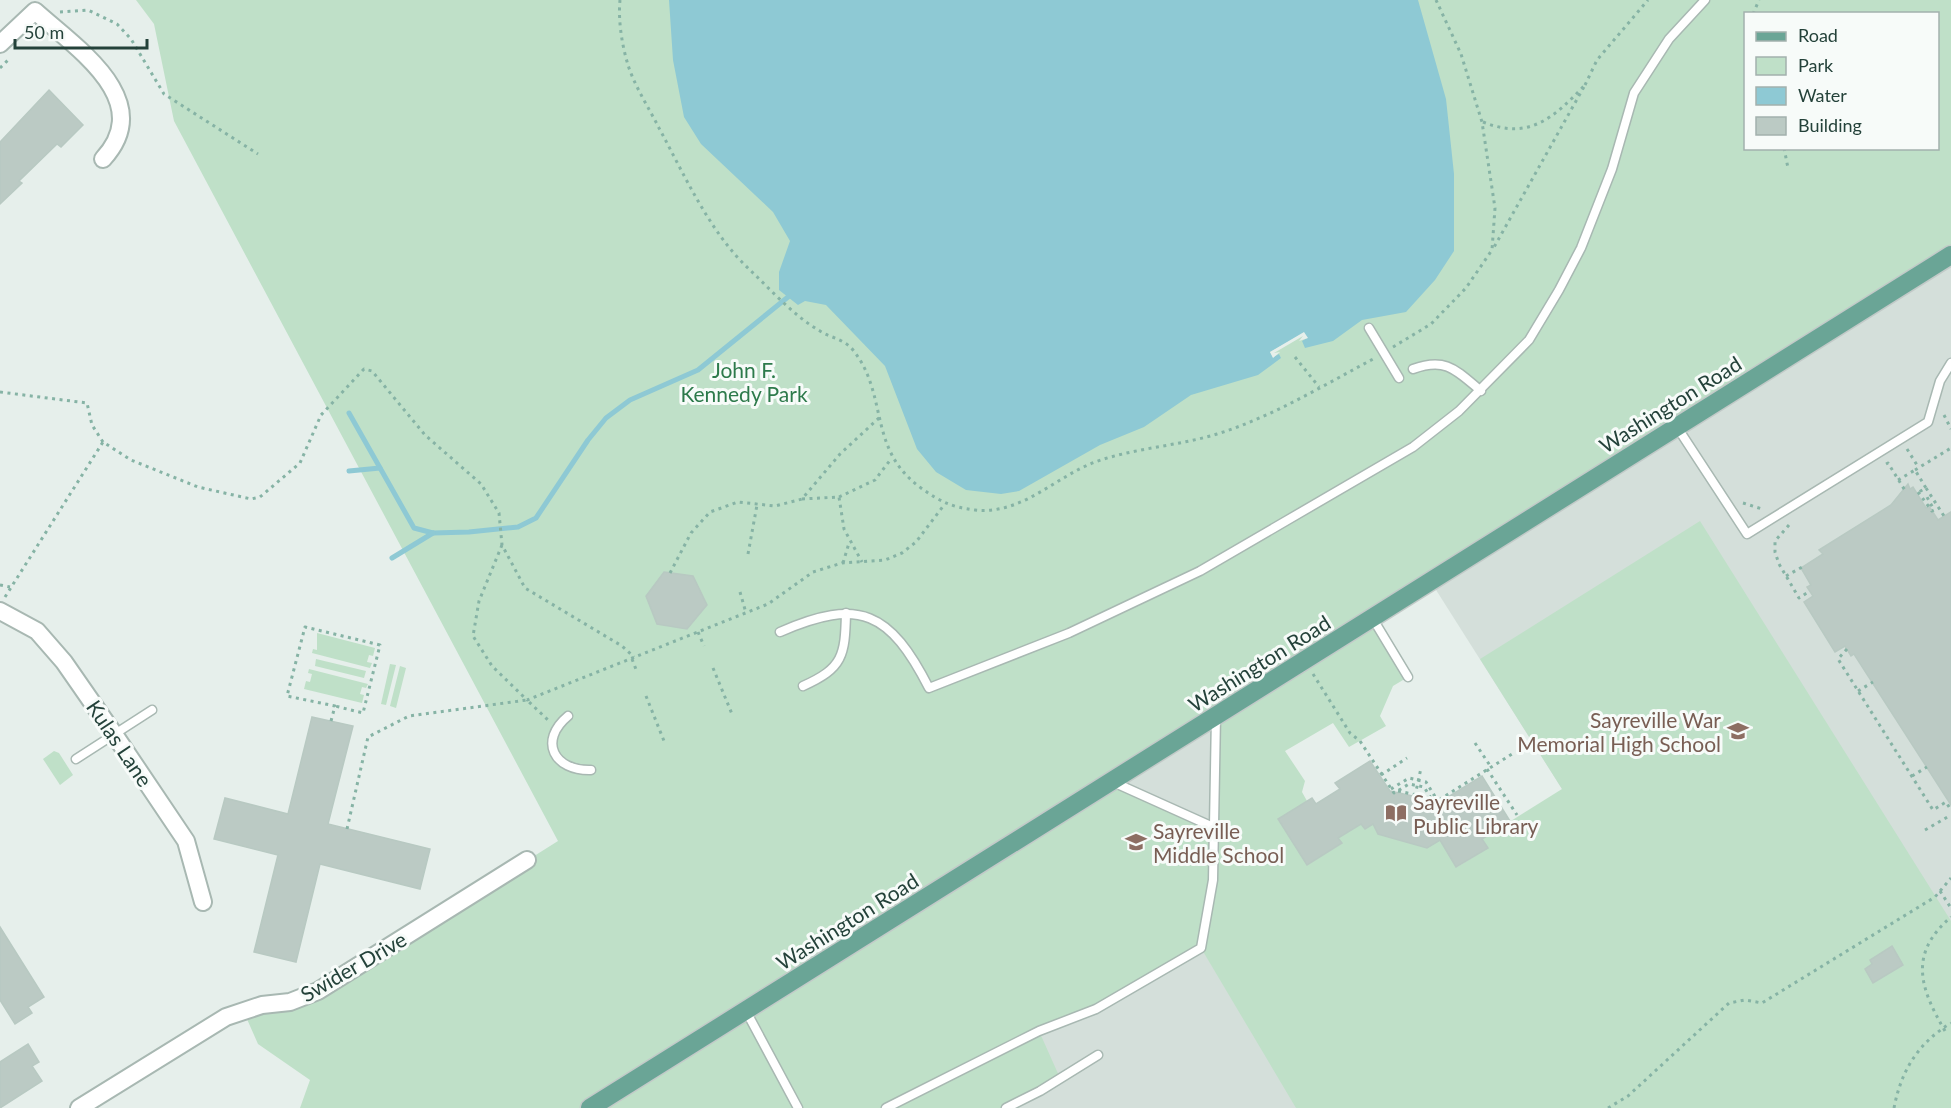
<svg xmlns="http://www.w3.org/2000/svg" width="1951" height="1108" font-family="Lato,sans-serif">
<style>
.built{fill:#d4dfda}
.green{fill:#bfe0c8;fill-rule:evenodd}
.water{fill:#8ec9d4}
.pier{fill:#e6efeb}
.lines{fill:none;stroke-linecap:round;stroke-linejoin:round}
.stream{stroke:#8ec9d4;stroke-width:5}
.building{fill:#bbcac4;stroke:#b8c9c2;stroke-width:1.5}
.service-casing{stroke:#a8b8b2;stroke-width:11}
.minor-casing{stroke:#a8b8b2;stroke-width:20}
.primary-casing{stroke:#c2cac8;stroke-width:21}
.path{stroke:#86b3a5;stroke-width:3;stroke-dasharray:3 4.5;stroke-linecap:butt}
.service{stroke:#fff;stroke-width:8}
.minor{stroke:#fff;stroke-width:16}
.primary{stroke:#6aa596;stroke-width:18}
.labels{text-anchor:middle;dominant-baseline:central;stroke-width:6;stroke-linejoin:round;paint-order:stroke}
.park-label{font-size:21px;fill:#2d7a4b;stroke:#f7fbf9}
.street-label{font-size:21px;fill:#24423a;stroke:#f7fbf9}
.education-label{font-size:21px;fill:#785e54;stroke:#f7fbf9;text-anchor:start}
</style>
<rect width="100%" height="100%" fill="#e6efeb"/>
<g class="built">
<path d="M1951,255V1108L1562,789L1431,582Z"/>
<path d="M1228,708L1371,1108H766L720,1026Z"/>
</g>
<g class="green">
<path d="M136,0H1951V255L1373,618L1408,677L1393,686L1380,716L1386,726L1349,747L1333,723L1285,751L1305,781L1302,792L1307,801L1299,806L1307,865L1341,844L1338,838L1361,824L1365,829L1373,824L1379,834L1440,840L1457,867L1488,848L1482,839L1562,789L1480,659L1700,521L1951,921V1108H1296L1201,948L1126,993L1039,1031L1060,1078L1006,1108H300L310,1080L258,1044L243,1010L290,1002L375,956L558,841L174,121L154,24ZM1746,14H1938V148H1746ZM1216,716L1213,827L1114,781Z"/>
<path d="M317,633L375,648L373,656L369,655L367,662L372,663L370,668L312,653L313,649L317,650Z"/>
<path d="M316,659L366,671L364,678L315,666Z"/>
<path d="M390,664L396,665L386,705L381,704Z"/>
<path d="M400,666L406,668L396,708L390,706Z"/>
<path d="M309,669L368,684L366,688L362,687L360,694L364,695L362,703L304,689L306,681L310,682L312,674L308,673Z"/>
<path d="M54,751L59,753L73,775L60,785L43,759Z"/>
</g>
<path class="water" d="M669,0H1418L1446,99L1454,174V251L1435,280L1406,312L1362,320L1333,341L1305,348L1302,341L1307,338L1304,333L1270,352L1273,357L1279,354L1281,358L1258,375L1191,395L1144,427L1100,445L1019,491L1001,494L966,490L936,472L917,449L885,366L826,305L805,301L798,305L779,290V272L790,241L773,212L701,144L684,117L673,60Z"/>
<path class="pier" d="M1304,332L1308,338L1299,341L1303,336L1274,353L1280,352L1273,358L1270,352Z"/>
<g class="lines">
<g class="stream">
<path d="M349,413L414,528L433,533L469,532L518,527L536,518L588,440L606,418L630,400L698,370L788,297"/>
<path d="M349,471L380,468"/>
<path d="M392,558L433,533"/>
</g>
</g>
<g class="building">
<path d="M49,90L83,125L61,147L57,144L19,181L22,183L0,204V142Z"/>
<path d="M1908,484L1910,489L1913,487L1926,508L1929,506L1938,520L1951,512V805L1854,654L1851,656L1845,646L1835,652L1804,602L1813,596L1807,587L1811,585L1801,568L1823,554L1819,550L1891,505Z"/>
<path d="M664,572L693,576L707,605L687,629L657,624L646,596Z"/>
<path d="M312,717L353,726L328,824L430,849L420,889L320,864L296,962L254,952L278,855L214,839L225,798L288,814Z"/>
<path d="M1370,761L1390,791L1440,802L1482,776L1510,821L1482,839L1488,848L1456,867L1440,840L1427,848L1378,834L1373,824L1365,829L1361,824L1338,838L1342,843L1307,865L1278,819L1312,798L1316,804L1340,789L1335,783Z"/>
<path d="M0,927L44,997L28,1007L32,1013L15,1024L0,1000Z"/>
<path d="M1892,946L1903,965L1873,983L1865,969L1872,964L1870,960Z"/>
<path d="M28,1044L39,1062L32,1066L42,1081L0,1108V1062Z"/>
</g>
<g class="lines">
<defs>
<g id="service">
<path d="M1369,328L1399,378"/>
<path d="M1413,369C1446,357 1456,370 1481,391"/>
<path d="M1677,427L1747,534L1928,422L1940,381L1951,363"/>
<path d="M1373,619L1408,677"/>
<path d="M780,632C860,597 890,612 929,688L1069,633L1200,571L1413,447L1459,411L1529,340L1559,290L1581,248L1612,169L1634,93L1669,39L1705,0"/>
<path d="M803,686C843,668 845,656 846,613"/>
<path d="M568,716C538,741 554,771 591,770"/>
<path d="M76,759L152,710"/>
<path d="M1113,782L1213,827"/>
<path d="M746,1011L798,1108"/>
<path d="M886,1108L1039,1031L1096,1009L1201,948L1213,880L1216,716"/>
<path d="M1006,1108L1040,1091L1098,1055"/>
</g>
<g id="minor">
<path d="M0,44L35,11C76,48 157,100 103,159"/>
<path d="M0,611L37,631L64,662L114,734L186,841L203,902"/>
<path d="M79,1108L226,1017L262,1005L290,1002L318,991L527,860"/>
</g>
<path id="primary" d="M590,1108L1951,255"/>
</defs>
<use href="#service" class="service-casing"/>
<use href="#minor" class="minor-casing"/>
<use href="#primary" class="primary-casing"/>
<g class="path">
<path d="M620,0C618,21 622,45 628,65C635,87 649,108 659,128C685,176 710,233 750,270C772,291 794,316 820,331C831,338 844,339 853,350C889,395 867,449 921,488C941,502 951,507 975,510C1022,515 1055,477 1095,462C1134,448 1178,446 1217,434C1272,417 1324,385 1375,358"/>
<path d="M60,12L88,10L117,24L131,39L164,94L258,154"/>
<path d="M1753,14L1759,0"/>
<path d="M0,68L9,59"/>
<path d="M1585,85L1597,60L1648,0"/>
<path d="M1483,122C1530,141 1554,117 1585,85L1493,249"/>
<path d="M1784,148L1788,168"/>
<path d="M1393,347L1431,324L1466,288L1492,250L1495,208L1482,122L1461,54L1436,0"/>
<path d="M1295,357L1319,387"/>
<path d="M0,392L87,403L92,425L103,442"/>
<path d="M1944,415L1951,429"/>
<path d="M1907,449L1917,465"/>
<path d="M1886,464L1888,463L1906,492"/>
<path d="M1915,470L1951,448"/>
<path d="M1898,480L1915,470L1926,488L1917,493"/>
<path d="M1926,488L1944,516"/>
<path d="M1918,492L1932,511L1934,510L1927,497L1930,495"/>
<path d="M839,497L875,480L891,459"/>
<path d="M802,499L839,497L844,529L862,562"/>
<path d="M1743,503L1762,509"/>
<path d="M1789,525L1775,541V552L1779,564L1799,598L1810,591"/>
<path d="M502,545L479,601L473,636L492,666L527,700L768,604L813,572L842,563L885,560L902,553L916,542L944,505"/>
<path d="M748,554L757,505"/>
<path d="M843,563L849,543"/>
<path d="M670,573L691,533L710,512L738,502L775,506L802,499L840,454L880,417"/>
<path d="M1786,576L1804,566"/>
<path d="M0,585L10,587"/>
<path d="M740,592L746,613"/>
<path d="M5,597L103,442L131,460L198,487L251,499L260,497L300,463L321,415L364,369L372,371L425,435L481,484L499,513L502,545L525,588L622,646L634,657"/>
<path d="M698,632L704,646"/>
<path d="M1847,649L1838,659L1933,810L1946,802L1951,810"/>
<path d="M632,659L637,672"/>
<path d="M713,668L732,714"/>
<path d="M1313,674L1350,733L1360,741L1394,793L1409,784L1424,787L1434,803L1512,754"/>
<path d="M1858,691L1873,682"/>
<path d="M646,696L664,741"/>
<path d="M331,721L335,706L287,696L305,627L380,645L363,713L335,706"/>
<path d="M1475,743L1491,767"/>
<path d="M1487,769L1517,815"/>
<path d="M1381,775L1407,758"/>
<path d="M1912,776L1927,767"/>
<path d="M1391,789L1409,778L1426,782L1439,803"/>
<path d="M1398,791L1431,798"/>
<path d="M1415,796L1421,768"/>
<path d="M347,829L368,737L409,716L527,700L549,721"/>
<path d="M1925,830L1951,815"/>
<path d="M1940,891L1951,908"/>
<path d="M1945,1031C1920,988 1908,954 1951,917"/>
<path d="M1608,1108L1628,1096L1729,1003L1745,1000L1762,1003L1935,897L1951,878"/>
<path d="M1894,1108C1901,1071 1918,1043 1951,1023"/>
</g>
<use href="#service" class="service"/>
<use href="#minor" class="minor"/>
<use href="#primary" class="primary"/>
</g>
<defs>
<symbol id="school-bare" viewBox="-9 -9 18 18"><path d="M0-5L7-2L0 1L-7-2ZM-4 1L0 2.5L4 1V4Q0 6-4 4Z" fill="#8d6e63" stroke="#f7fbf9" stroke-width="2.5" paint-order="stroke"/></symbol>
<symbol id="library-bare" viewBox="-9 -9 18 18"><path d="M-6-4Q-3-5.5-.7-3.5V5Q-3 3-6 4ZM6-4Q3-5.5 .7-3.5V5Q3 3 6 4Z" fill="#8d6e63" stroke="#f7fbf9" stroke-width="2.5" paint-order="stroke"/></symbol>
</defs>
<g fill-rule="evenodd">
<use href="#school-bare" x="1723" y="716" width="30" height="30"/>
<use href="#library-bare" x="1381" y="798" width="30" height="30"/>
<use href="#school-bare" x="1121" y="827" width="30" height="30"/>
</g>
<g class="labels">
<g class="park-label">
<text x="744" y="369">John F.<tspan x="744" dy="24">Kennedy Park</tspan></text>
</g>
<g class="street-label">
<text transform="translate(1670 404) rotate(-32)">Washington Road</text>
<text transform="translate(1259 663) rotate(-32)">Washington Road</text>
<text transform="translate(120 743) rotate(56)">Kulas Lane</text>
<text transform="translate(847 921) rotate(-32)">Washington Road</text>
<text transform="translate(353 966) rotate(-30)">Swider Drive</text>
</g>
<g class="education-label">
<text x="1721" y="719" text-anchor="end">Sayreville War<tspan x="1721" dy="24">Memorial High School</tspan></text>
<text x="1413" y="801">Sayreville<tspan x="1413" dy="24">Public Library</tspan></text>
<text x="1153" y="830">Sayreville<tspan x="1153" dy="24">Middle School</tspan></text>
</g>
</g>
<rect x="1744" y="12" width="195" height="138" fill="#f7fbf9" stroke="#a3b1ad" stroke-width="1.5"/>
<rect x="1756" y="32" width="30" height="9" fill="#6aa596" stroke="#a3b1ad" stroke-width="1.5"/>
<text x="1798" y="42" font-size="18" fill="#24423a">Road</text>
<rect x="1756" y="57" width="30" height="18" fill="#bfe0c8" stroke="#a3b1ad" stroke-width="1.5"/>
<text x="1798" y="72" font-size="18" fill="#24423a">Park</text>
<rect x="1756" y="87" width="30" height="18" fill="#8ec9d4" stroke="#a3b1ad" stroke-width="1.5"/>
<text x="1798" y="102" font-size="18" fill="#24423a">Water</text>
<rect x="1756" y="117" width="30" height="18" fill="#bbcac4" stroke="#a3b1ad" stroke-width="1.5"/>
<text x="1798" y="132" font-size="18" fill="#24423a">Building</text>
<path d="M15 39v9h132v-9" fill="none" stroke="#24423a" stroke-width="3"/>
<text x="24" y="39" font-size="18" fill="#24423a" stroke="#f7fbf9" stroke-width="4.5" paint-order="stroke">50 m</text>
</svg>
